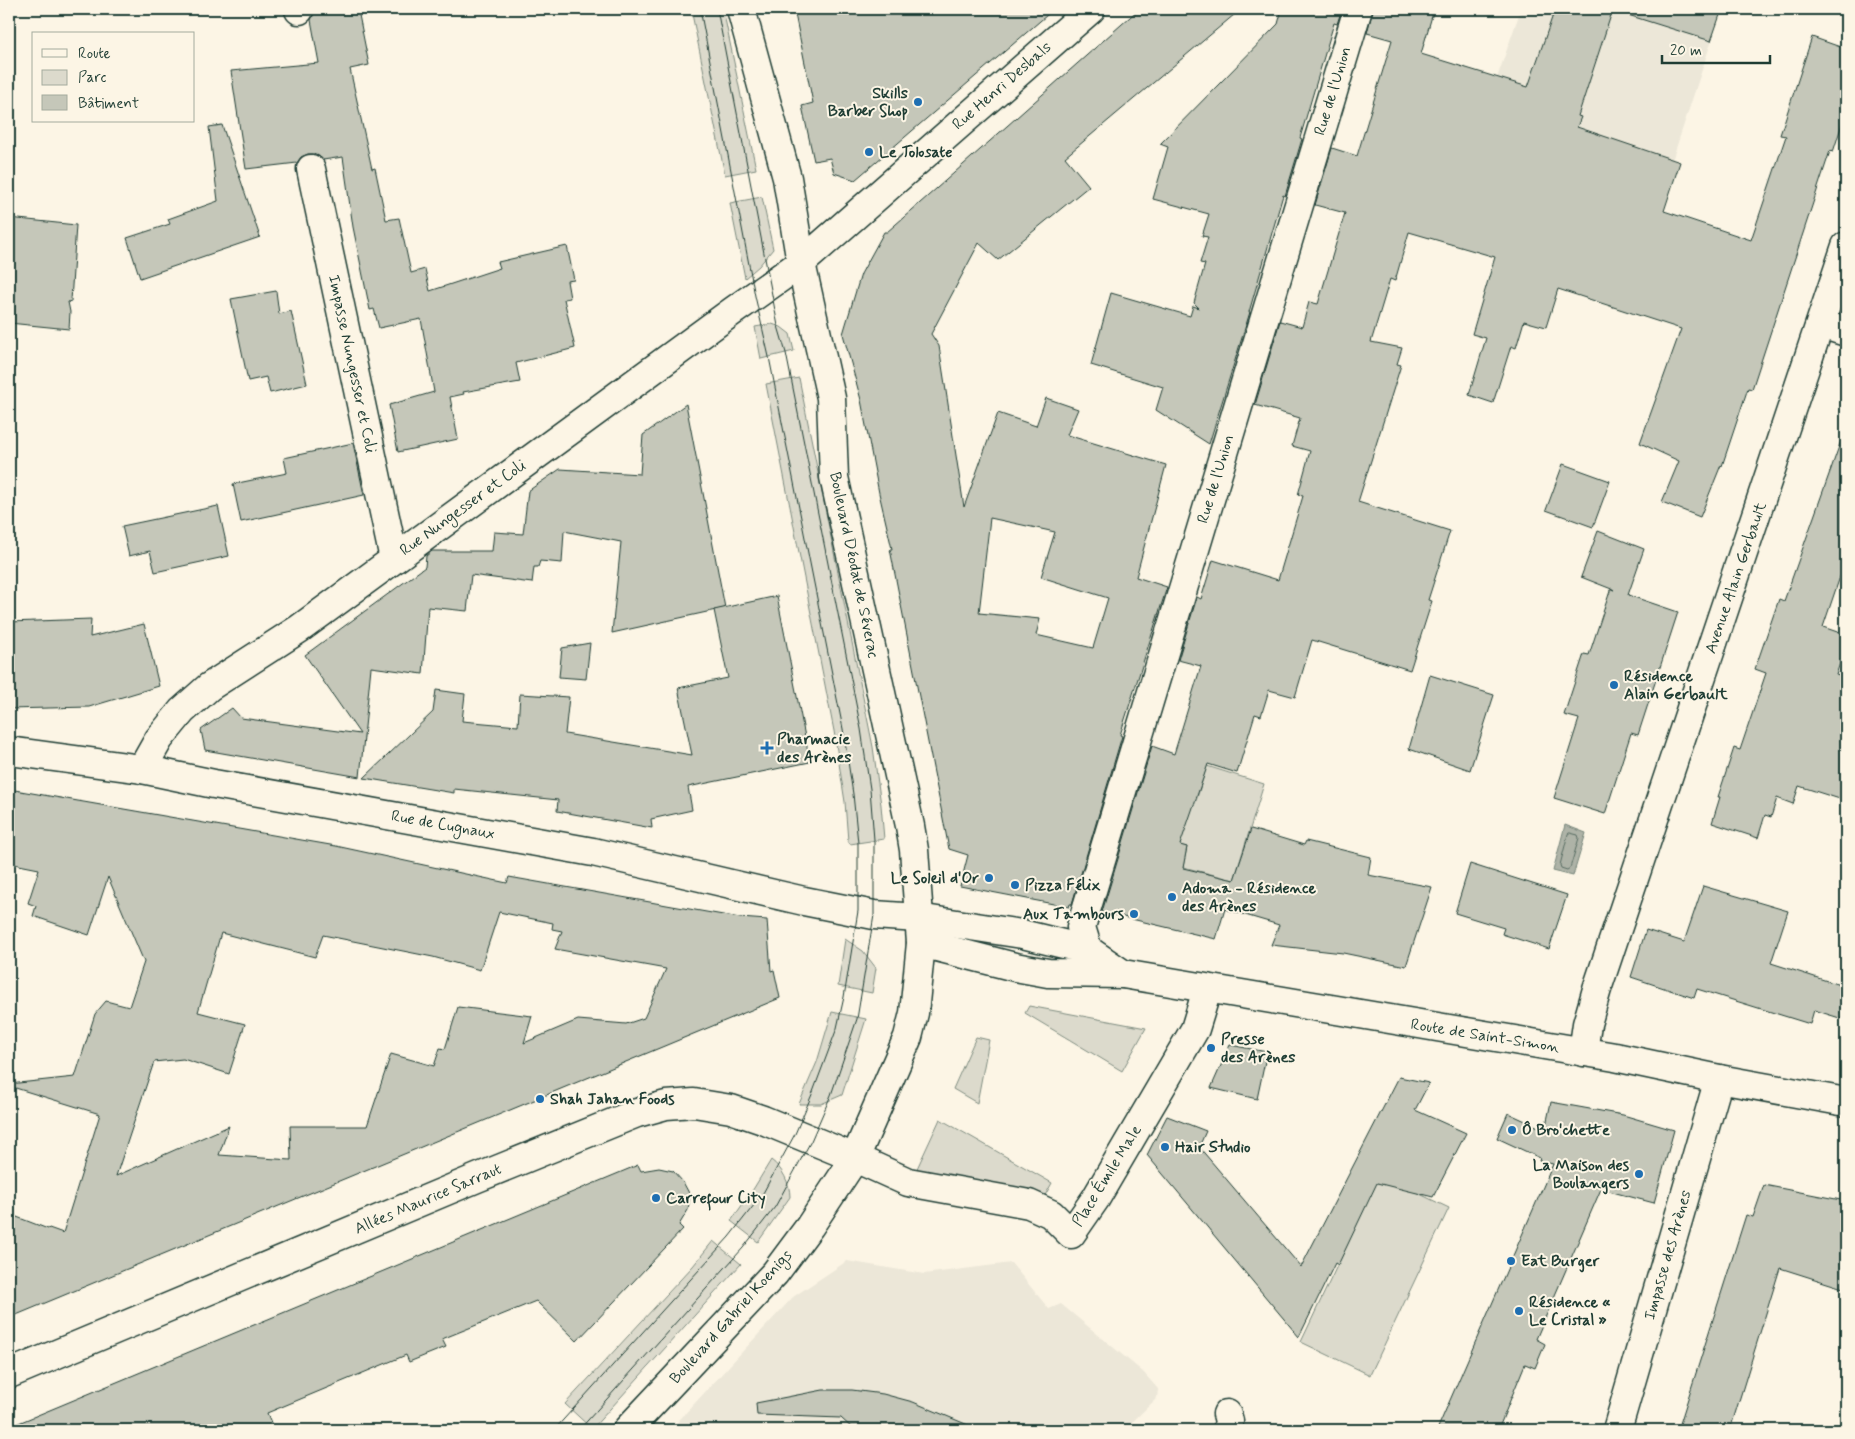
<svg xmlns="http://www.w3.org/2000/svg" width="1855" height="1439" font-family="Mynerve,sans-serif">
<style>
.built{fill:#ece7d8}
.green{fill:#dcdacc;stroke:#7e8c80}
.water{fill:#aeb3a7;stroke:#758479}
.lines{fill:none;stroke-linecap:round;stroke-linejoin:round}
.shore{stroke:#586c62;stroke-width:1}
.building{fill:#c5c7b9;stroke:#1f3d34;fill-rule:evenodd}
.minor-casing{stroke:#1f3d34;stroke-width:31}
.major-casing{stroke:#1f3d34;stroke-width:31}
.minor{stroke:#fcf5e5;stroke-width:28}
.major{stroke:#fcf5e5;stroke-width:28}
.tram{stroke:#1f3d34;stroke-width:1}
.poi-dot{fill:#1f6fb2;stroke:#fcf5e5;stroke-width:2}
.labels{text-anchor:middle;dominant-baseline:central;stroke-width:4;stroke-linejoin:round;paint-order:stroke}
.street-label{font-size:16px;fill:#1f3d34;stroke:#fcf5e5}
.poi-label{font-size:16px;font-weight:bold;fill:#1f3d34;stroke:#fcf5e5;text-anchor:start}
</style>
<rect width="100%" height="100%" fill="#fcf5e5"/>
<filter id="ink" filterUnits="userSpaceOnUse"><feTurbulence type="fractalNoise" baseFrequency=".02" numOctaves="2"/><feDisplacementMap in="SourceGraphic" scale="10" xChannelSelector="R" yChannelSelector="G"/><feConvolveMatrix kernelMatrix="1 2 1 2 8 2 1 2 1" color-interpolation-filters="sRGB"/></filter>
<g filter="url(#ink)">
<g class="built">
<path d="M1521,9H1722L1656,209L1497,78Z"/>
<path d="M847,1261L924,1274L1011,1263L1049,1309L1061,1304L1143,1372L1158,1389L1157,1398L1124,1430H670L793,1297Z"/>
</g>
<g class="green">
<path d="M691,9H723L756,169L725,175Z"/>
<path d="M762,197L773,249L759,266L745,278L730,203Z"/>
<path d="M772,324L781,327L790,334L794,351L761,359L755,327Z"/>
<path d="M799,378L873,747L881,805L884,839L850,844L848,841L845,802L834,731L766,384Z"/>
<path d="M1207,766L1264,784L1234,880L1183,867L1187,847L1168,842L1144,787L1195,804Z"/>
<path d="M845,939L863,951L876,968L872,993L838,986Z"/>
<path d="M1029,1006L1146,1028L1122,1071L1025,1013Z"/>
<path d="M832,1012L866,1019L842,1095L821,1104H799L817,1062Z"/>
<path d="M976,1037L989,1040L977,1103L953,1089Z"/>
<path d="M940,1119L1052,1183L1043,1199L914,1175Z"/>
<path d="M771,1160C782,1168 790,1183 790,1197L758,1242L731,1221L754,1188Z"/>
<path d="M1380,1175L1449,1208L1370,1375L1301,1342Z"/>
<path d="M713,1241L741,1264L592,1429L565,1404L693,1266Z"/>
</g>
<path class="water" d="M1565,825L1586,833L1573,876L1553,871Z"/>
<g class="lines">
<path class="shore" d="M1570,833L1578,835L1579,838L1570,868L1567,870L1561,868L1560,865L1568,834Z"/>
</g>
<g class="building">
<path d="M794,9H1054L855,180L834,173L830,158L814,161L802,106L813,103Z"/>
<path d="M1139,9H1241L1065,157L1089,186L998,260L979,243L931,334L939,346L964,507L998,413L1036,426L1046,398L1078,409L1067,435L1166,465L1136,577L1167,587L1120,735L1122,736L1072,904H1070L1069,907L960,886L968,855L949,849L890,549H892L879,493L861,400L843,334L861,274L884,232H887L928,196ZM990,518L1055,532L1041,577L1108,598L1093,648L1036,635L1040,619L979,613Z"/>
<path d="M1282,9H1342L1337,24L1334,23L1300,138L1302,139L1285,196L1283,195L1249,312H1250L1209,444L1156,410L1163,387L1091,365L1111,293L1190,316L1193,306L1199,308L1194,303L1205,264L1200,263L1208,237L1202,236L1209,214L1153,199L1168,147L1160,144L1278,24Z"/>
<path d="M1373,9H1434L1421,54L1528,87L1555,9H1613L1578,116L1581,117L1577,127L1680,162L1664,211L1751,240L1786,136L1780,135L1812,37L1846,49V112L1833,152L1830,151L1752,389L1748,388L1722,466L1721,465L1700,517L1662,502L1679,461L1640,443L1681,329L1558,289L1546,327L1524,321L1516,348L1511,346L1493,403L1469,395L1486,338L1472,334L1495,257L1409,232L1395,281L1390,279L1371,342L1402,348L1397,364L1401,365L1358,502L1450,531L1428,600L1432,601L1410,670L1312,640L1295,697L1269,690L1261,716L1255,714L1237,773L1208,764L1180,845L1187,847L1183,868L1234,880L1251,829L1304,845L1306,841L1371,857L1368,875L1432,887L1406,966L1343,953L1271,945L1279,925L1225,909L1216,939L1102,912L1152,746L1174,754L1201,666L1178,660L1197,597L1201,599L1213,560L1278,580L1303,496L1298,495L1310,451L1292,446L1300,418L1255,405L1280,321L1302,327L1309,302L1318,304L1345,213L1315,205L1332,148L1357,156L1392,40L1367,33Z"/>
<path d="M1629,9H1722L1711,41L1628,15Z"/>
<path d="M358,10L369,65L350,69L372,169L375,168L386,220L399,218L411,273L425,269L430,291L500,268L498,262L567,246L574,280L567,281L570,298L564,299L575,348L516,363L520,382L463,392L464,394L450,397L458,439L398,452L389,405L434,392L421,319L379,328L374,309L370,310L353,227L343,157L323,160L316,154H308L301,157L297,163L246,169L231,71L319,63L311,20L314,13Z"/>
<path d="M222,125L260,237L140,278L127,238L170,224L168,219L218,201L209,127Z"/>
<path d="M9,218L76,225L71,301L68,302L70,312L69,329L9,323Z"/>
<path d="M276,291L279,314L291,311L307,384L270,393L266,377L248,381L231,299Z"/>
<path d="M686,404L725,608L612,633L621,542L564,531L562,563L540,561L538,567H534L532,583L471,575L467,611L428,607L423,674L371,667L360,777L205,750L201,730L232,708L241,718L360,734L305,655L425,567L426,556L432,551H492L494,532L523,534L528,491L560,469L640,474L643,435Z"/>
<path d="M1842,438L1846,439V559L1823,627L1846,635V645L1836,675L1846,678V801L1799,786L1793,804L1777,798L1771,817L1765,815L1758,838L1712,823L1720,797H1718L1734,748L1740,750L1766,673L1755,669L1779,599L1784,601Z"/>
<path d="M353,443L364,495L241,522L233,484L287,473L284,458Z"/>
<path d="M1563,464L1610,481L1593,527L1546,510Z"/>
<path d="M218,506L229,556L155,572L150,551L129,556L122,526Z"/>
<path d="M1598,531L1644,549L1628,595L1678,612L1638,735L1631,733L1605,814L1554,798L1579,719L1564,715L1584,654L1589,655L1611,588L1614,590L1581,577Z"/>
<path d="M777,596L810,762L688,787L692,810L651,819L652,828L557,811L558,800L454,789V793L364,778L433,712L436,690L465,694L462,721L518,726L520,694L569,697L565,734L692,755L678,688L728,678L714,610Z"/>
<path d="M91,619L90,637L144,624L159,686L89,707L9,709V622Z"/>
<path d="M590,643L586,679L559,677L562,648Z"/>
<path d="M1430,675L1494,695L1470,770L1409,749Z"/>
<path d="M9,789L336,846L507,883L509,877L740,918L767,920L771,971L774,970L780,998L9,1318V1214L48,1229L49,1228L63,1233L100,1114L9,1086V1084L75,1077L95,1014L106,1001L129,1007L144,962L108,877L89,935L33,916L36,906L28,903L39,869L9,863ZM499,912L553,923L552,929L562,931L555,949L666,969L644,1018L626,1024L578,1020L524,1043L532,1016L458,1007L445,1049L440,1048L434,1066L391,1054L367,1126H290L291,1160L219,1155L229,1126L116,1176L154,1062L183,1059L229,1074L245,1024L198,1012L221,933L315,957L323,935L433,957L480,970Z"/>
<path d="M1470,864L1567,895L1549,949L1502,934L1504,928L1455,913Z"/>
<path d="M1703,886L1788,911L1771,963L1846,987V1020L1814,1010L1810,1024L1697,989L1694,998L1631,977L1646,930L1684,942Z"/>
<path d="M1230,1045L1267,1052L1257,1099L1211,1088Z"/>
<path d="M1399,1077L1429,1083L1415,1110L1466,1133L1433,1197L1377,1183L1338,1265L1335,1263L1299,1337L1147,1155L1167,1116L1206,1131L1199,1147L1301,1267Z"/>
<path d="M1551,1102L1623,1115L1674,1130L1654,1203L1601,1189L1536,1339L1545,1344L1535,1368L1525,1364L1498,1430H1437L1553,1164L1539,1161L1540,1158L1497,1138L1508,1113L1545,1130Z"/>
<path d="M638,1165L641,1171L659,1168L673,1171L683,1182L690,1195L688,1210L679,1225L683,1229L577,1341L536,1301L442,1339L446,1347L409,1362L406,1355L267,1413L274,1430H9V1427Z"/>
<path d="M1764,1185L1846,1201V1289L1780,1268L1730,1430H1678L1746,1215L1753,1217Z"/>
<path d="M823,1390H852L883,1394L913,1402L980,1430H854L841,1418L757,1415L756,1403Z"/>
</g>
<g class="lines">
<defs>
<g id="minor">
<path d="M299,9V10"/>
<path d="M311,169L394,559"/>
<path d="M1821,324L1846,332"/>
<path d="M9,751L142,769L214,784L593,852L804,901L874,915L918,918"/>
<path d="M142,769L159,739L182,711L209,687L299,629L733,311L801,263L1091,9"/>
<path d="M1088,950L1081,927L1358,9"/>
<path d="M1583,1052L1587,1024L1597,989L1846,246"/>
<path d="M9,1374L477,1178L637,1113L666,1105L694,1103L731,1109L763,1120L855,1158L908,1182L1029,1204L1051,1214L1071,1234L1096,1198L1195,1029L1207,990"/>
<path d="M1227,1430L1229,1421L1227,1414"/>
<path d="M1617,1430L1719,1079"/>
</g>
<g id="major">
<path d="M918,918L1022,934L1088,950L1123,974"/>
<path d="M921,943L1015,967L1048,973L1123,974L1615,1057L1719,1079L1846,1102"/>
<path d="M627,1430L775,1273L810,1226L855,1158L908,1037L914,1013L921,943L914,850L910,826L834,477L831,398L801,263L787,178L741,9"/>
</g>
</defs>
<use href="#minor" class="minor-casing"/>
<use href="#major" class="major-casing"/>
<use href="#minor" class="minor"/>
<use href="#major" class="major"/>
<g class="tram">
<path d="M554,1430L729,1237L762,1195L795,1134L813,1092L837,1028L844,997L858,911V843L853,794L843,729L769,357L755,296L700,9"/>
<path d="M579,1430L743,1248L775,1207L811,1141L831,1095L857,1019L874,915V840L870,789L861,729L786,353L778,326L717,9"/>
</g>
</g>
</g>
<g class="poi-dot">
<circle cx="918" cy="102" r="5"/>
<circle cx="869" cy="152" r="5"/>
<circle cx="1614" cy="685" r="5"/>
<path d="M764.5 740.5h5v5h5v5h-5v5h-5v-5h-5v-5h5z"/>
<circle cx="989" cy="878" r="5"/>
<circle cx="1015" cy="885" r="5"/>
<circle cx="1172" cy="897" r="5"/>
<circle cx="1134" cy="914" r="5"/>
<circle cx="1211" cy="1048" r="5"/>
<circle cx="540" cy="1099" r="5"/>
<circle cx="1512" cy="1130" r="5"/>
<circle cx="1165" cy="1147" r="5"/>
<circle cx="1639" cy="1174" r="5"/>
<circle cx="656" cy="1198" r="5"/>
<circle cx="1511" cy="1261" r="5"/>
<circle cx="1519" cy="1311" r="5"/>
</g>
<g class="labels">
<g class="street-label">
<text transform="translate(1002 86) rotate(-41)">Rue Henri Desbals</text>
<text transform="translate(1333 91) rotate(-73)">Rue de l'Union</text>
<text transform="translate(352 364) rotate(78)">Impasse Nungesser et Coli</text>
<text transform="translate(1216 479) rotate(-73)">Rue de l'Union</text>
<text transform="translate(463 508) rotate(-36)">Rue Nungesser et Coli</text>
<text transform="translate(854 565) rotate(78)">Boulevard Déodat de Séverac</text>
<text transform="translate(1736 578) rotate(-71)">Avenue Alain Gerbault</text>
<text transform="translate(443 825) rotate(10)">Rue de Cugnaux</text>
<text transform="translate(1485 1036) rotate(9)">Route de Saint-Simon</text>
<text transform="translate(1107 1176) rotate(-58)">Place Émile Male</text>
<text transform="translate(428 1199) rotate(-23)">Allées Maurice Sarraut</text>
<text transform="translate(1668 1255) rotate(-74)">Impasse des Arènes</text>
<text transform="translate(731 1317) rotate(-48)">Boulevard Gabriel Koenigs</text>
</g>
<g class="poi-label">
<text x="908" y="93" text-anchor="end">Skills<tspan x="908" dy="18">Barber Shop</tspan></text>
<text x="879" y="152">Le Tolosate</text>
<text x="1624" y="676">Résidence<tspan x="1624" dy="18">Alain Gerbault</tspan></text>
<text x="777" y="739">Pharmacie<tspan x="777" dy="18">des Arènes</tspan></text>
<text x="979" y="878" text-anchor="end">Le Soleil d'Or</text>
<text x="1025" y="885">Pizza Félix</text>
<text x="1182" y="888">Adoma - Résidence<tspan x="1182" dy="18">des Arènes</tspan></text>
<text x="1124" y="914" text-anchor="end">Aux Tambours</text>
<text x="1221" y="1039">Presse<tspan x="1221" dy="18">des Arènes</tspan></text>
<text x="550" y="1099">Shah Jahan Foods</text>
<text x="1522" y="1130">Ô Bro'chette</text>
<text x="1175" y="1147">Hair Studio</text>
<text x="1629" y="1165" text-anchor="end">La Maison des<tspan x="1629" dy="18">Boulangers</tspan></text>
<text x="666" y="1198">Carrefour City</text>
<text x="1521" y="1261">Eat Burger</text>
<text x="1529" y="1302">Résidence «<tspan x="1529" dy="18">Le Cristal »</tspan></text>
</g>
</g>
<rect width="1855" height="1439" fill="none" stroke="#fcf5e5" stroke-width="30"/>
<rect x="15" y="15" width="1825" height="1409" fill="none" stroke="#1f3d34" stroke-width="2" filter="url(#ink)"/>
<rect x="32" y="32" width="162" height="90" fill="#fcf5e5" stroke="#a4ab9e"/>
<rect x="42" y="49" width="25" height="8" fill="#fcf5e5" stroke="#a4ab9e"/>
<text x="78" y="58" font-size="15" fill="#1f3d34">Route</text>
<rect x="42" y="70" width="25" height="15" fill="#dcdacc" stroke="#a4ab9e"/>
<text x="78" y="82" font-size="15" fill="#1f3d34">Parc</text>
<rect x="42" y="95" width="25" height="15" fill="#c5c7b9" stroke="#a4ab9e"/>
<text x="78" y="108" font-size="15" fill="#1f3d34">Bâtiment</text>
<path d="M1662 55v8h108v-8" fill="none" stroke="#1f3d34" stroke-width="2.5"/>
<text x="1670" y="55" font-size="15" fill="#1f3d34" stroke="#fcf5e5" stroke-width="4" paint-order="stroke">20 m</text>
</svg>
